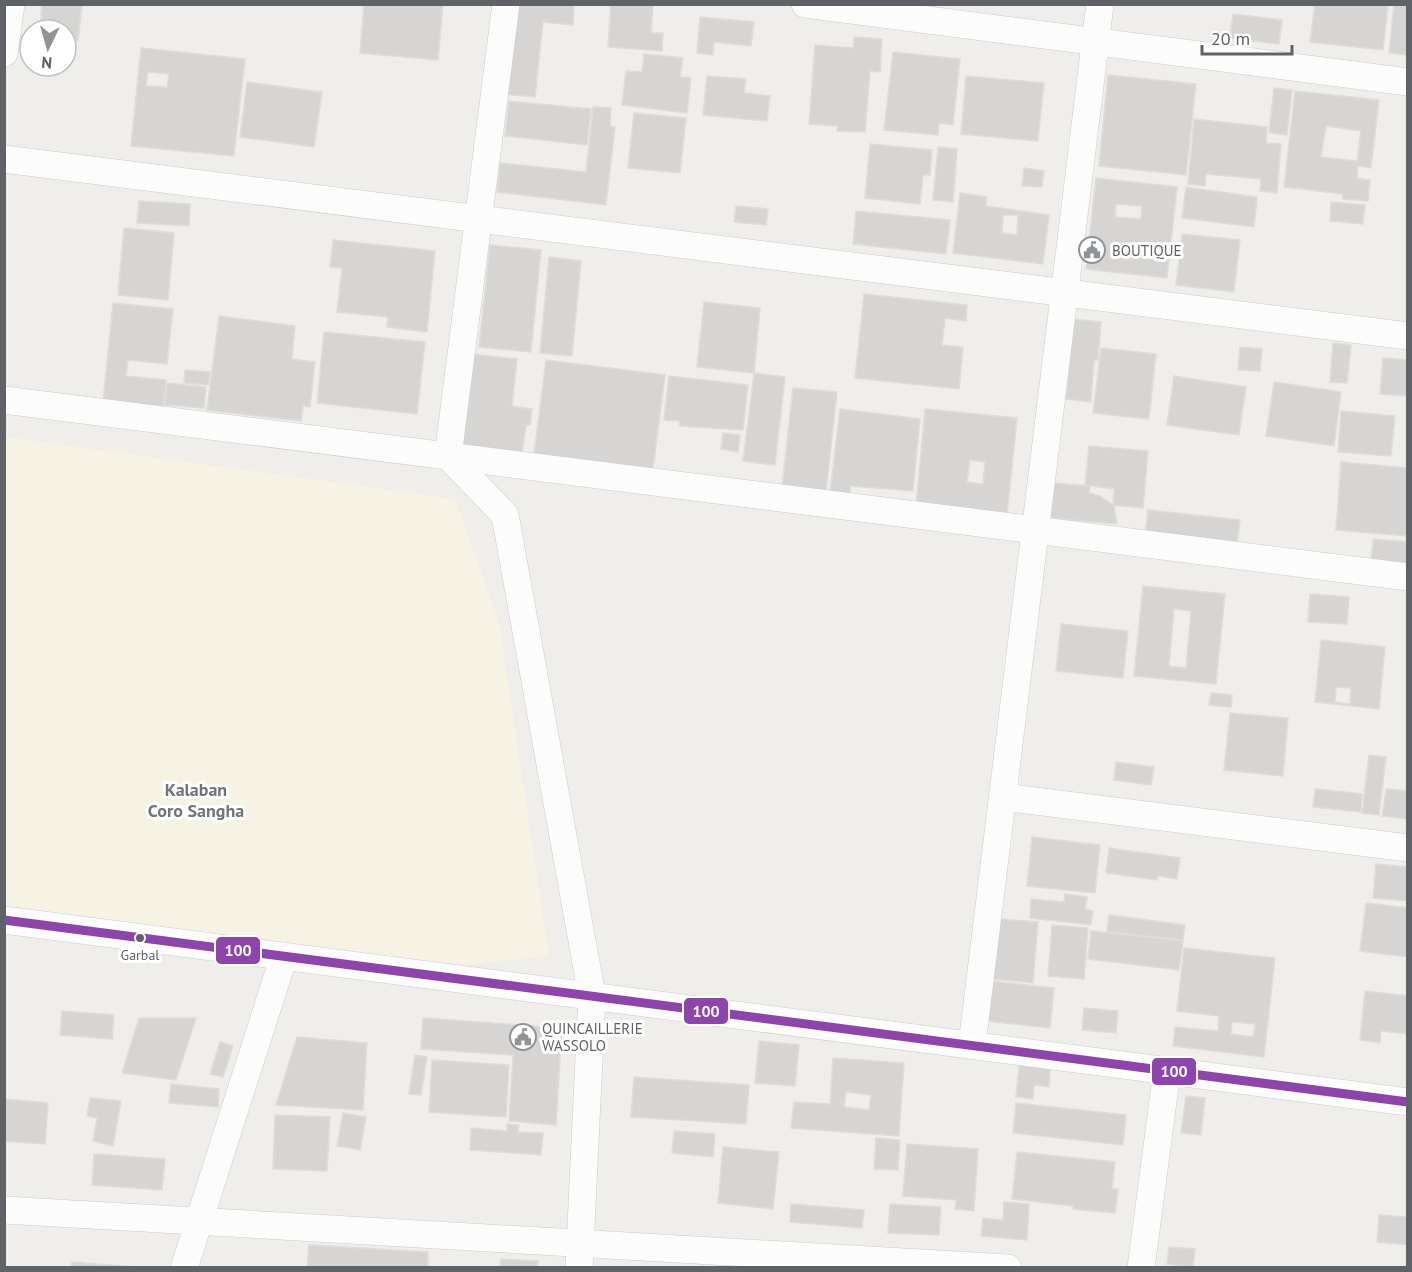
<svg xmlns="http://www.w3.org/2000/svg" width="1412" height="1272" font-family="'PT Sans',sans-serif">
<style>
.commercial{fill:#f7f3e4}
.building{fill:#d6d5d3;stroke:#deddd9;stroke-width:1.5;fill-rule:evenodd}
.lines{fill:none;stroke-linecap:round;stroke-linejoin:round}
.street-casing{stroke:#cbcccc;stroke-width:28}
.street{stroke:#fdfcfc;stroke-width:27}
.bus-1-casing{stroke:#fff;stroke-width:14}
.bus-1{stroke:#8e44ad;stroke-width:9}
.bus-dot{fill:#5f6368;stroke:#fff;stroke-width:2}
.labels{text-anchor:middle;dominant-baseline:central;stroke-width:6;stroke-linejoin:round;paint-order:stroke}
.bus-label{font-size:14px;fill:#5f6368;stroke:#fff}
.poi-label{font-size:15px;fill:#5f6368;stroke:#fff;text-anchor:start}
.quarter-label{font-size:18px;font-weight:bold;fill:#70757a;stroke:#fff}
.line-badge{stroke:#fff;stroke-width:2}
.badge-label{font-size:16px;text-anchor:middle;font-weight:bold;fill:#fff}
</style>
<rect width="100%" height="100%" fill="#efeeea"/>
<path class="commercial" d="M5,437L455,499L499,623L549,956L409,971L5,916Z"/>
<g class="building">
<path d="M42,4H82L78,41L66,39V30H40Z"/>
<path d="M364,4H443L438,60L360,53Z"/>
<path d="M513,4H574L573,25L543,22L535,97L504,94Z"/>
<path d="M611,4H653L651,33H663L662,51L608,47Z"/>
<path d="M1315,4H1388L1383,50L1310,42Z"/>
<path d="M1394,4H1408V55L1389,53Z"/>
<path d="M1233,14L1282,20L1279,44L1230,38Z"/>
<path d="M700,17L754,22L751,46L714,42L713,55L697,53Z"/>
<path d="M854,37L882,39L880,72L870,71L865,132L837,131V126L809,124L815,45L854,48Z"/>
<path d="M141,48L245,59L234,156L131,146ZM148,72L169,74L167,87L146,86Z"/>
<path d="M893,52L960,59L953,125L939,123L938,135L884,130Z"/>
<path d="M644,54L683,58L680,77L691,78L687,113L622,105L626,71L642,72Z"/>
<path d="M1108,75L1196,84L1186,175L1099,166Z"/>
<path d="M707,76L746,79L744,93L770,96L767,121L703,115Z"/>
<path d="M966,76L1044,83L1038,141L961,134Z"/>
<path d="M247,82L322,92L314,147L240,137Z"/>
<path d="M1274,88L1292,90L1287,135L1269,133Z"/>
<path d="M1295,91L1379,100L1371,168L1358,166L1357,178L1370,180L1368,201L1343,199V194L1284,187ZM1326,126L1361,131L1357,161L1321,157Z"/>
<path d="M509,101L591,109L587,145L505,136Z"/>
<path d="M593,107L611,108L610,126L615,127L606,205L497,192L500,163L586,172Z"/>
<path d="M634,113L686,118L680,173L628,168Z"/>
<path d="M1194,119L1267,127L1266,143L1281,144L1277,193L1260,191L1261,179L1206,174L1205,186L1188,184Z"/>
<path d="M870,144L932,150L930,175H923L920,204L865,198Z"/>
<path d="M938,147L957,149L953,202L933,200Z"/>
<path d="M1024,168L1044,171L1042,187L1022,186Z"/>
<path d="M1096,178L1177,187L1167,278L1086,269ZM1116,204L1142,206L1141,219L1115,217Z"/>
<path d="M1186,187L1257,197L1254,227L1182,218Z"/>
<path d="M960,193L987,197L986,206L1049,215L1043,264L953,253ZM1003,215H1018L1017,235L1002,233Z"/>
<path d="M139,201L190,204L189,226L137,223Z"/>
<path d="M1331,202L1365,205L1363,224L1330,221Z"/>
<path d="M736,206L768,209L766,225L734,222Z"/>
<path d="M856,211L950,220L946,254L853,244Z"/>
<path d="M124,228L174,233L168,300L118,295Z"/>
<path d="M1182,234L1240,240L1234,292L1176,285Z"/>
<path d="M333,240L435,251L427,332L387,327L388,317L337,312L342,268L330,267Z"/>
<path d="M490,245L541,250L531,352L479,347Z"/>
<path d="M549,257L581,261L572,356L540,353Z"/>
<path d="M864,294L967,305L966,321L945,318L942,345L963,347L959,389L855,378Z"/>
<path d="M704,302L760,308L754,373L697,367Z"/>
<path d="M113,303L173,309L167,364L128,360L126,376L166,380L163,408L103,402Z"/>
<path d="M219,316L295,326L292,359L315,362L310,407L303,406L301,421L207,410Z"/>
<path d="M1073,319L1101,322L1098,360H1094L1091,402L1066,399Z"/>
<path d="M324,332L425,342L417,414L317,403Z"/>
<path d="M1333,343L1351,345L1347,383L1330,382Z"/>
<path d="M1240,347L1262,349L1260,371L1238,370Z"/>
<path d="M1101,348L1156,354L1149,419L1093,413Z"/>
<path d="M472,354L517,359L512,406L532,409L530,425H526L522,454L462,447Z"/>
<path d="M1383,358L1408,360V396L1380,394Z"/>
<path d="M546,360L665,375L653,469L534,454Z"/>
<path d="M185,370L210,372L209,385L184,383Z"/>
<path d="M754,373L785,377L775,465L743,461Z"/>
<path d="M669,376L748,385L743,430L679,426L680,421L664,420Z"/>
<path d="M1174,376L1246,387L1239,435L1167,425Z"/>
<path d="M1274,382L1341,392L1334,446L1266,436Z"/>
<path d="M167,383L206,387L204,408L165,405Z"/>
<path d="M793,388L837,392L826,491L782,487Z"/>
<path d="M840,409L920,419L913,491L850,486V495L830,493Z"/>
<path d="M925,409L1017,418L1007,515L916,506ZM970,460L985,462L983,484L967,482Z"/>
<path d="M1341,411L1395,416L1391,456L1338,452Z"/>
<path d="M723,433L740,435L738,452L721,449Z"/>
<path d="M1089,446L1148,451L1143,508L1113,505L1114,489L1085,485Z"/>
<path d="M1341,462L1408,468V536L1336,530Z"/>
<path d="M1043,482L1090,486L1089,493L1100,496L1114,506L1117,524L1040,517Z"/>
<path d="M1148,510L1240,520L1237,544L1145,534Z"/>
<path d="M1373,539L1408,542V565L1371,562Z"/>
<path d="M1143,586L1225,594L1216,684L1134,676ZM1174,609L1191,611L1186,668L1169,666Z"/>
<path d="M1310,594L1349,597L1347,624L1308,622Z"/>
<path d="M1061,624L1128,631L1123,678L1056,671Z"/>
<path d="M1321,640L1385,647L1379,709L1315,702ZM1336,687L1351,688L1350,704L1335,702Z"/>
<path d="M1211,693L1232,695L1231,707L1209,705Z"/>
<path d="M1230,713L1288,718L1283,776L1224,770Z"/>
<path d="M1369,755L1386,757L1379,815L1362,813Z"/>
<path d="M1116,762L1154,767L1151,785L1114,780Z"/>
<path d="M1315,789L1362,794L1361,812L1313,807Z"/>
<path d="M1386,789L1408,791V819L1382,816Z"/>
<path d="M1032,837L1100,845L1095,893L1027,886Z"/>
<path d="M1109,848L1180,858L1177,879L1158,876L1157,880L1106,873Z"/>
<path d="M1376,864L1408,867V901L1373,898Z"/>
<path d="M1065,894L1087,897L1085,909L1093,911L1091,925L1030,918L1031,899L1064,902Z"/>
<path d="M1366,903L1408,908V957L1360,951Z"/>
<path d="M1109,915L1185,925L1183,940L1107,932Z"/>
<path d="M999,919L1038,922L1033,983L994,979Z"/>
<path d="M1052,925L1088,928L1084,979L1048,976Z"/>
<path d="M1091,931L1183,941L1179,970L1088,959Z"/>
<path d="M1184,948L1275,958L1264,1057L1173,1046L1175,1027L1218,1031L1219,1016L1177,1011ZM1232,1022L1255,1024L1253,1037L1231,1034Z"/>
<path d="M991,981L1054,988L1050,1028L987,1021Z"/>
<path d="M1365,991L1408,996V1034L1381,1031L1380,1043L1360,1040Z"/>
<path d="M1084,1008L1118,1011L1116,1033L1082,1030Z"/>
<path d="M62,1011L114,1015L112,1039L60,1035Z"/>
<path d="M139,1018H196L176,1080L122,1073Z"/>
<path d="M423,1018L562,1028L556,1125L509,1121L513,1055L421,1049Z"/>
<path d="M297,1037L367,1043L363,1110L276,1105Z"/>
<path d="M759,1041L799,1045L795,1086L755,1083Z"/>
<path d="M220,1042L233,1046L223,1077L210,1074Z"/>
<path d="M415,1055L427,1057L421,1095L409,1094Z"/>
<path d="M833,1058L904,1063L899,1136L791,1128L794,1102L830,1104ZM846,1092L871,1095L869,1110L844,1107Z"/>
<path d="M1020,1058L1051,1061L1049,1087L1034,1085L1033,1099L1016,1097Z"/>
<path d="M432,1060L509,1065L506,1117L429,1112Z"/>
<path d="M634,1077L749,1085L746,1124L631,1117Z"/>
<path d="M171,1084L219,1089L218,1107L169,1103Z"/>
<path d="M1186,1096L1205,1098L1201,1135L1181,1133Z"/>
<path d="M90,1098L121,1101L113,1146L93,1141L97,1118L87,1116Z"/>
<path d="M4,1099L48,1103L45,1144L4,1141Z"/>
<path d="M1016,1103L1126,1115L1123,1145L1013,1133Z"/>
<path d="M343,1113L366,1117L360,1150L337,1146Z"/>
<path d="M275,1115L330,1117L327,1171L273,1169Z"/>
<path d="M507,1124L519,1125L518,1132L543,1133L541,1155L470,1150L471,1128L507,1131Z"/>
<path d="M674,1131L715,1134L713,1157L672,1153Z"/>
<path d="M876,1138L900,1140L898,1170L874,1169Z"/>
<path d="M907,1144L978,1149L974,1211L955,1209L956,1200L903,1196Z"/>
<path d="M723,1147L779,1152L773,1209L718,1203Z"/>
<path d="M1017,1152L1115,1162L1112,1189H1118L1115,1213L1073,1209V1206L1012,1199Z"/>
<path d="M94,1154L165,1159L162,1190L92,1185Z"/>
<path d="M1004,1202L1029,1204L1027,1240L981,1236L983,1218L1003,1220Z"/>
<path d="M791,1204L864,1210L862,1228L790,1222Z"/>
<path d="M890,1204L941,1207L939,1235L888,1233Z"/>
<path d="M1379,1215L1408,1217V1245L1377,1242Z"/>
<path d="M309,1245L428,1252V1268H307Z"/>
<path d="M1169,1247L1195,1249L1193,1267L1167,1264Z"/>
<path d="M501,1259L538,1261L537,1268H500Z"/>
<path d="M72,1262L135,1267V1268H71Z"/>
</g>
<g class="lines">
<defs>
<g id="street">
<path d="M506,4L448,456L505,515L592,996L579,1268"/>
<path d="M805,4L1408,82"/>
<path d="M4,53L11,4"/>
<path d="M4,159L1408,336"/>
<path d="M4,400L1408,577"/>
<path d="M1003,797L1408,848"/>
<path d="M4,920L1408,1102"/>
<path d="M972,1045L1100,4"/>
<path d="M4,1210L1008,1268"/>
<path d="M184,1268L284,956"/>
<path d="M1141,1268L1167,1071"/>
</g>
</defs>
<use href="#street" class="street-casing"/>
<use href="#street" class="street"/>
<defs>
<path id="bus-1" d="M4,920L1408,1102"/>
</defs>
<use href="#bus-1" class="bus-1-casing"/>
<use href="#bus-1" class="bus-1"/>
</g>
<defs>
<symbol id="civic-ring" viewBox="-11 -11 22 22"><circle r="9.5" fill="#fff" stroke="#919496" stroke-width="1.5"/><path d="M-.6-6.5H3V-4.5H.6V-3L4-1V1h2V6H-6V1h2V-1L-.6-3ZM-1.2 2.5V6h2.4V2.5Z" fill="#919496"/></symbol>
</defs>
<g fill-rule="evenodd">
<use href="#civic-ring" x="1077" y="235" width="30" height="30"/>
<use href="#civic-ring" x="508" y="1022" width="30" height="30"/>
</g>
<circle class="bus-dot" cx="140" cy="938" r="5"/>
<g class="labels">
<g class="bus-label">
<text x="140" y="955">Garbal</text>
</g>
<g class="poi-label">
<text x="1112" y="250">BOUTIQUE</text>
<text x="542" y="1028">QUINCAILLERIE<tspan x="542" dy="17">WASSOLO</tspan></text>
</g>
<g class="quarter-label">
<text x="196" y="789">Kalaban<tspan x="196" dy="21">Coro Sangha</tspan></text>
</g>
</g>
<g class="line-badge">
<rect x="215" y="936" width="46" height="29" rx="6" fill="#8e44ad"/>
<rect x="683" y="997" width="46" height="28" rx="6" fill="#8e44ad"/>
<rect x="1151" y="1057" width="46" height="29" rx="6" fill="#8e44ad"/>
</g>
<g class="badge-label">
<text x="238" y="956">100</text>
<text x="706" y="1017">100</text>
<text x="1174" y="1077">100</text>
</g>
<rect width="1412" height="1272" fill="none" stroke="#5f6368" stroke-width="12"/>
<g transform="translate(48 48) rotate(185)"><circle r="28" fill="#ffffff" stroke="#bfc1c3" stroke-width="1.5"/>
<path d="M0-4.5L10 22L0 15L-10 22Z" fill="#919496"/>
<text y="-9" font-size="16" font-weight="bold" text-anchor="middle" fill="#5f6368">N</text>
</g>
<path d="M1202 45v9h90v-9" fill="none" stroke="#5f6368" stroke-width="3"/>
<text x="1211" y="45" font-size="18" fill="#5f6368" stroke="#ffffff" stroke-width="4.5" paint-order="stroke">20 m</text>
</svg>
